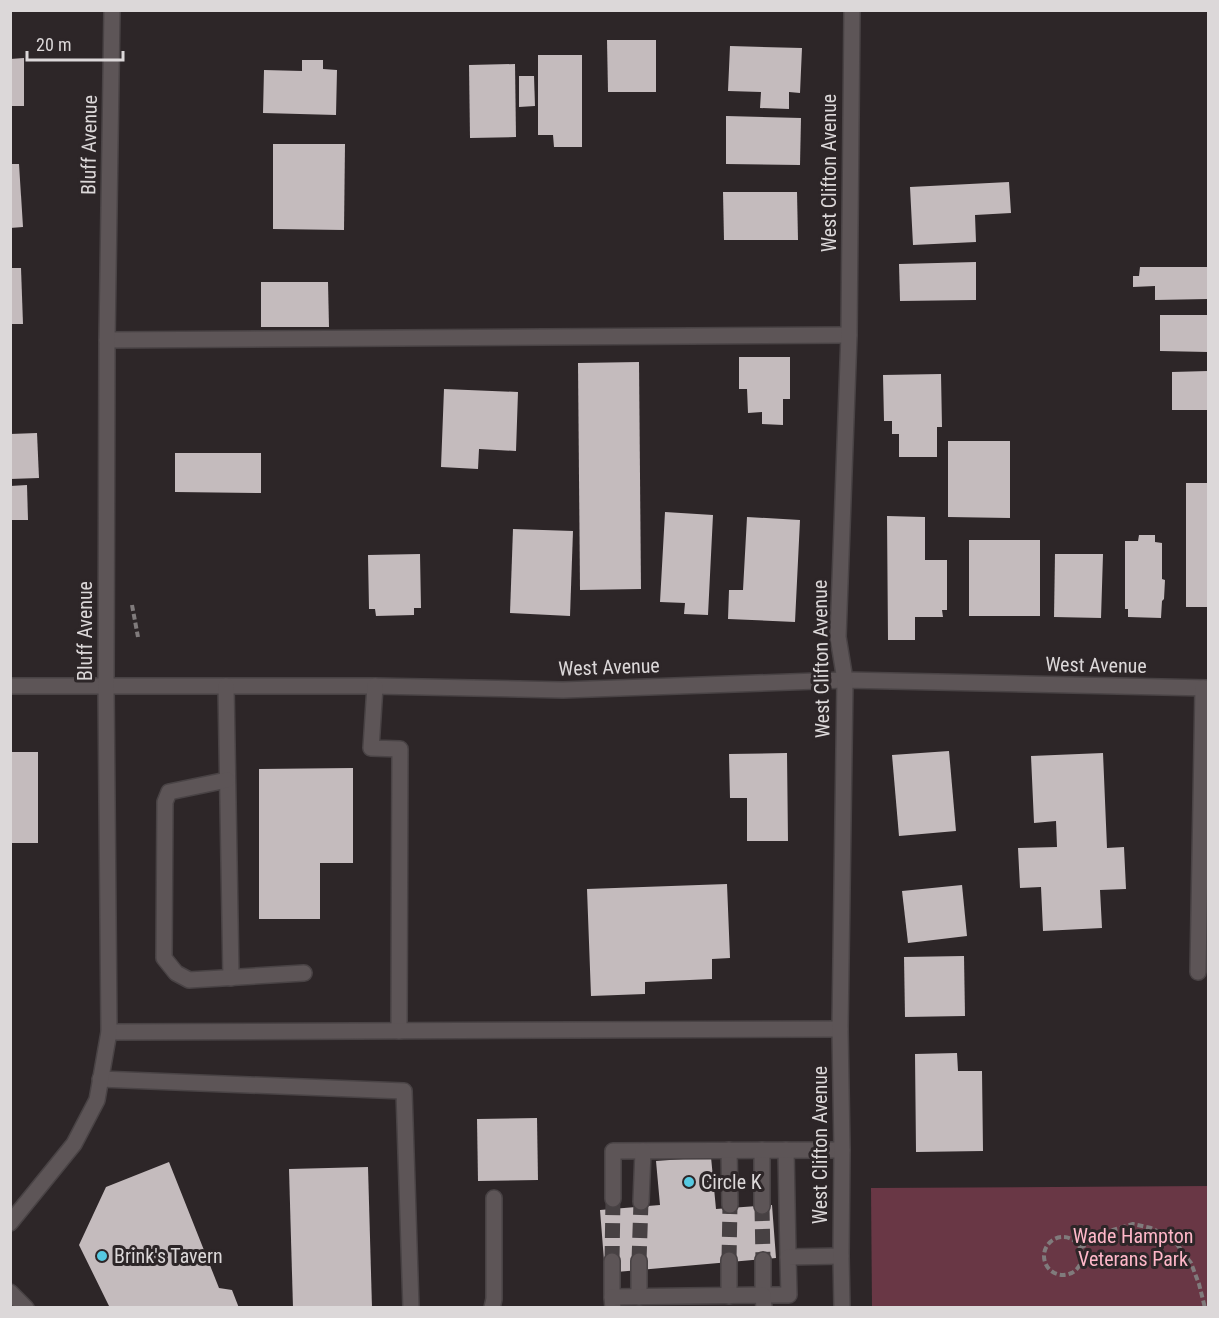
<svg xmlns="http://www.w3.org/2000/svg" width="1219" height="1318" font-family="'Roboto Condensed',sans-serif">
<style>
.green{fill:#693745}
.building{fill:#c4bbbd}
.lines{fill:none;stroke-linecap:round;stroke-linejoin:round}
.minor-tunnel{stroke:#474143;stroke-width:15;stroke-dasharray:15 8;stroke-linecap:butt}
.minor-casing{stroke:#494345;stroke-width:18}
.path{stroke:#807b7c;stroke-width:4;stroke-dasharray:6 3;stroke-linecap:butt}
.minor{stroke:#5d5557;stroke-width:15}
.poi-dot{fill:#56c9e1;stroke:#2d2628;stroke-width:2}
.labels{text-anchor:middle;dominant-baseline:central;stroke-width:6;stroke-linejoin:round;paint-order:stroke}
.street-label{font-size:20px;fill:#dcd8d9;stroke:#2d2628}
.poi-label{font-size:20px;fill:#dcd8d9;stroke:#2d2628;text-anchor:start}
.park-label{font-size:20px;fill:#feb7c8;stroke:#2d2628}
</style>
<rect width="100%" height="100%" fill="#2d2628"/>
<path class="green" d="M1208,1186V1307H872L871,1188Z"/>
<g class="building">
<path d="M607,40H656V92H608Z"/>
<path d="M730,46L802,48L800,93L789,92V109L760,108L761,92L728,91Z"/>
<path d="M538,55H582V147H554L553,135H538Z"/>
<path d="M24,58V106H10V59Z"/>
<path d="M302,60H323V69L337,70L336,115L263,113L264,70L302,71Z"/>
<path d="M515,64L516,137L470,138L469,65Z"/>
<path d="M519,76H534L535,106L519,107Z"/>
<path d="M726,116L801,118L800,165L726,164Z"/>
<path d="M273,144H345L344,230L273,229Z"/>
<path d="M10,164H19L23,227L10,228Z"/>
<path d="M1009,182L1011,213L975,215L976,242L913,245L910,187Z"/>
<path d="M723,192H797L798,240H724Z"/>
<path d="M976,262V300L900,301L899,264Z"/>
<path d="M1140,267H1208V299L1155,300V286L1133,287V276H1139Z"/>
<path d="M10,268H21L23,324H10Z"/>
<path d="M261,282H328L329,327H261Z"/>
<path d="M1160,315H1208V352L1160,351Z"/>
<path d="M739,357H790V399H783V425L762,424V412L748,413L747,389H739Z"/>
<path d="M639,362L641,589L580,590L578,363Z"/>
<path d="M1208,371V410H1172V372Z"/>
<path d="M941,374L942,427H937V457H899V434H892V421H884L883,375Z"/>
<path d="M444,389L518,392L516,451L479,449L478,469L441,467Z"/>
<path d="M37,433L39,478L10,479V434Z"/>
<path d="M948,441H1010V518L948,517Z"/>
<path d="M175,453H261V493L175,492Z"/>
<rect x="1186" y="483" width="22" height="124"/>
<path d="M27,485L28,520H10V486Z"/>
<path d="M665,512L713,515L708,615L684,614L685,603L660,602Z"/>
<path d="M887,516L925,517V560H947V610H942L943,617H915V640H888Z"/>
<path d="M747,517L800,520L795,622L728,619L729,590H743Z"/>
<path d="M513,529L573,531L570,616L510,613Z"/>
<path d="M1139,535H1155V542L1162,543V579L1165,580L1164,599L1162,601L1161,618L1128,617V609H1125V541H1138Z"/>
<rect x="969" y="540" width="71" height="76"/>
<path d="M420,554L421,608H414V615L376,616L375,609H369L368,555Z"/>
<path d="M1055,554H1103L1101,618L1054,617Z"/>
<path d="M949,751L956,831L899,836L892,755Z"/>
<rect x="10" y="752" width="28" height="91"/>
<path d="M787,753L788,841H747V798H730L729,754Z"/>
<path d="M1103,753L1107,848L1124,847L1126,889L1100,890L1102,928L1043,931L1041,887L1020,888L1018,848L1057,847L1056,821L1034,823L1031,756Z"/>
<path d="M353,768V863H320V919H259V769Z"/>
<path d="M727,884L730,958L712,959V979L645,982V994L591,996L587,889Z"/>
<path d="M962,885L967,936L908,943L902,891Z"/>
<path d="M964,956L965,1016L905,1017L904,957Z"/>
<path d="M957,1053L958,1071H982L983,1151L916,1152L915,1054Z"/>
<path d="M537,1118L538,1180L478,1181L477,1119Z"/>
<path d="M711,1157L716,1209L772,1205L776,1258L605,1273L600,1210L660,1205L656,1161Z"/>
<path d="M169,1162L219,1288L232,1290L239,1308H110L79,1245L106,1187Z"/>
<path d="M368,1167L372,1308H293L289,1169Z"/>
</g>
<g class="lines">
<g class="minor-tunnel">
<path d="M762,1206L763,1260"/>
<path d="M729,1260L730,1205"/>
<path d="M612,1261L613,1199"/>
<path d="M639,1261L641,1202"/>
</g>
<defs>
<g id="minor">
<path d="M107,340L849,335"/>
<path d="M10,686H375L563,690L845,680L1208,688"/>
<path d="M226,686L231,978"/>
<path d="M375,686L371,748L400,749L399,1031"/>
<path d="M227,780L169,792L165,802L164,958L176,973L189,980L304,973"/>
<path d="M1198,972L1203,688"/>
<path d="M109,1032L840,1029"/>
<path d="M100,1079L404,1091L411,1308"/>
<path d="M729,1150L730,1205"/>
<path d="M762,1150V1206"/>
<path d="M786,1150L788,1257"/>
<path d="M613,1199V1151L842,1150"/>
<path d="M641,1202L643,1151"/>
<path d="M10,1223L74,1144L97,1100L109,1032L106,686L107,340L112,10"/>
<path d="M763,1260V1295H789L788,1257L841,1256"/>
<path d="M612,1261V1297"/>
<path d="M10,1292L26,1308"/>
<path d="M729,1296V1260"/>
<path d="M639,1297V1261"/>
<path d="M492,1308L494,1299V1198"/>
<path d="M613,1308L612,1297L763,1295L764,1308"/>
<path d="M842,1308L841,1256L842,1150L840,1029L845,680L838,637L849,335L852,10"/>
</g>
</defs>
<use href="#minor" class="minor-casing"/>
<g class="path">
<path d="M132,605L138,637"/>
<circle cx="1063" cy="1256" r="19"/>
<path d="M1080,1248L1113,1230L1133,1224L1151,1228L1173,1239L1191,1263L1199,1284L1205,1308"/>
</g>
<use href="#minor" class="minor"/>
</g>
<g class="poi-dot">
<circle cx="689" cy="1182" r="6"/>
<circle cx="102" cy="1256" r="6"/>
</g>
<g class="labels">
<g class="street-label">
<text transform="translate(89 145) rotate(-89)">Bluff Avenue</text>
<text transform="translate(829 173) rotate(-90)">West Clifton Avenue</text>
<text transform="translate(85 631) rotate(-90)">Bluff Avenue</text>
<text transform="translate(821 659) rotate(-91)">West Clifton Avenue</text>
<text transform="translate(1096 665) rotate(1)">West Avenue</text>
<text transform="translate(609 667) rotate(-2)">West Avenue</text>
<text transform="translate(820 1145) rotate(-90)">West Clifton Avenue</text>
</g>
<g class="poi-label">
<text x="701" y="1182">Circle K</text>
<text x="114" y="1256">Brink's Tavern</text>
</g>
<g class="park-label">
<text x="1133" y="1236">Wade Hampton<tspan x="1133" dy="23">Veterans Park</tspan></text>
</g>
</g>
<rect width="1219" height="1318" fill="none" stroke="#dcd8d9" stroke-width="24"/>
<path d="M27 51v9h96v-9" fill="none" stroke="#dcd8d9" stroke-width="3"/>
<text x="36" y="51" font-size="18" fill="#dcd8d9" stroke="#2d2628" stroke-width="4.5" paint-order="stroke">20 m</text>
</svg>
